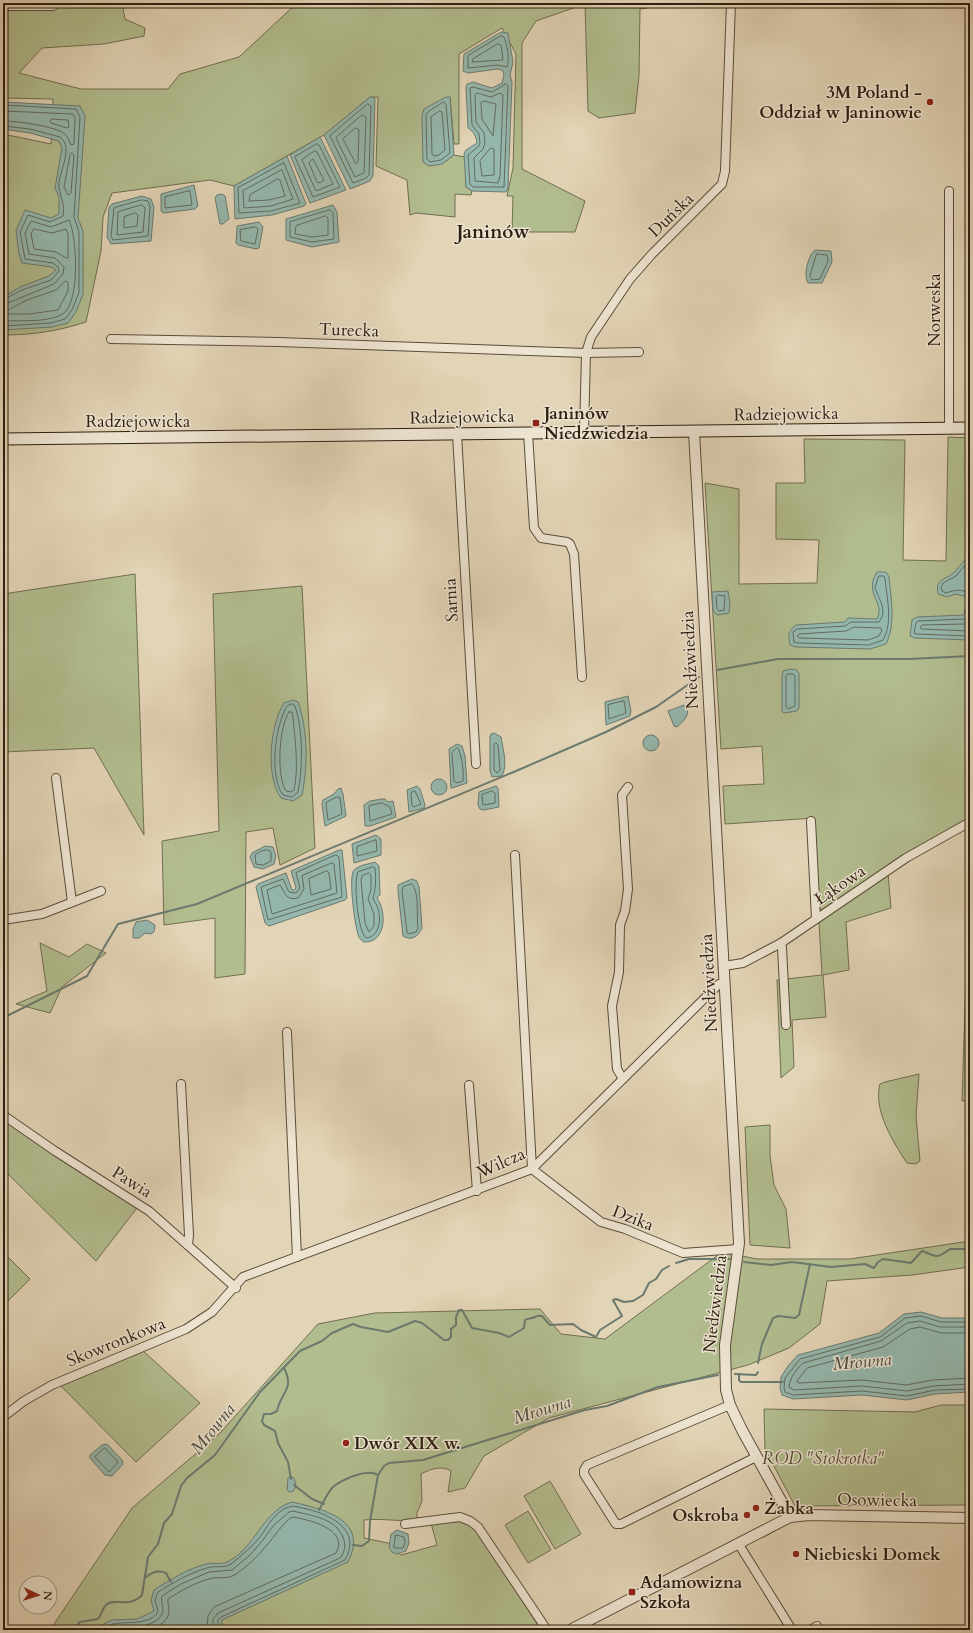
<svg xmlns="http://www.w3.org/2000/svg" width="973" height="1633" font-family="Cardo,serif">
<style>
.green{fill:#b2bd8f;stroke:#706e50}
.water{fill:#95b8ae;stroke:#6b7a6f}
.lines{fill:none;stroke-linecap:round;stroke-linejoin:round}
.shore{stroke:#616b60;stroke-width:1}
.stream{stroke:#6b7a6f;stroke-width:2}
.minor-casing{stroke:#5a4c3a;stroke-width:10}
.tertiary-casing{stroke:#5a4c3a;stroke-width:12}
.secondary-casing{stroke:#2d1e11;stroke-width:13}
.minor{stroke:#ece3d0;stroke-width:8}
.tertiary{stroke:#ece3d0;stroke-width:10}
.secondary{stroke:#ece3d0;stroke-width:11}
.poi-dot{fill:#8f2418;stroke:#ece3d0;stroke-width:1.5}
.labels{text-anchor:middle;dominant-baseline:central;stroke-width:3;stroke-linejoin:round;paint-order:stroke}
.poi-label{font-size:17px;font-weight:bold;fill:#2d1e11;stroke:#ece3d0;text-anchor:start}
.street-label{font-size:17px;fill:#2d1e11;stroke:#ece3d0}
.park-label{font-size:17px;font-style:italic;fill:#554e37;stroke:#ece3d0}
.water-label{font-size:18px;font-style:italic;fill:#4c4c40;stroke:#ece3d0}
.quarter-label{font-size:19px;font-weight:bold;fill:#2d1e11;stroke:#ece3d0}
</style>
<rect width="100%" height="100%" fill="#e2d4b6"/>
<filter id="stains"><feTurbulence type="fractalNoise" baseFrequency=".005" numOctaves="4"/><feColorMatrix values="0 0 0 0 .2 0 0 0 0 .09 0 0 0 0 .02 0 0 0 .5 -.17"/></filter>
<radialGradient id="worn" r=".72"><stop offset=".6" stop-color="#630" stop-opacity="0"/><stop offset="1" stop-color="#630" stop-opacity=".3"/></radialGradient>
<g class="green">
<path d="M3,3H122L125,19L145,28L144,36L104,44L42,48L19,73L81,89H168L180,74L239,57L296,4L697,3L693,7L668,5L640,9L639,75L635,113L599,118L588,111L585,4L536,21L522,43V169L585,201L575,232H512L513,196H507L513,168L516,54L502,28L459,54V144H454L450,97L442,164L454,155L465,157L466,187L472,191L471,195L455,194V217L416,213L410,215L407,180L376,166L378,97H370L324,135L234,186L210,180L112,193L103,217L101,251L86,322C58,331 33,335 3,335V134L51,144L53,99L3,98Z"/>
<path d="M948,437L970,438V818L907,854L820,911L814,818L725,824L723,786L764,784L762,746L721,749L705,483L739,489V584L817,583L819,540L776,539V483H805L804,439L905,440L903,560L946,561Z"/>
<path d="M135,574L144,835L94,748L3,752V594Z"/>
<path d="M302,586L315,848L280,865L273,828L246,832L245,974L215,978V918L164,925L162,841L219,831L213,594Z"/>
<path d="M970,842V1100L962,1101L970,847Z"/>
<path d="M888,873L891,908L846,922L849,970L823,975L826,1017L792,1020L794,1067L781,1078L777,980L822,975L819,922Z"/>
<path d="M40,943L69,957L87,944L106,953L62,987L50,1013L16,1004L47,991Z"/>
<path d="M919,1074L916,1116L920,1161L916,1164L907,1163C893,1142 873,1110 880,1084L885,1082Z"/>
<path d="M3,1119L137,1208L96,1261L3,1169Z"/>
<path d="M770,1125V1156L774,1185L786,1209L790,1248L750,1245L745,1127Z"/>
<path d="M970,1241V1267L912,1275L827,1281L820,1324L789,1348L748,1365L549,1418L484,1456L465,1488L448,1492L451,1471C441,1465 431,1469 421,1474L422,1501L417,1513V1520C399,1522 382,1518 364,1520V1538L388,1543L401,1555L437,1545L431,1523L468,1521L476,1529L541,1630H50L132,1508L220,1433L318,1324L375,1313L540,1309L561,1334L605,1339L722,1252L757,1259H850Z"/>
<path d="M3,1252L30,1279L3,1306Z"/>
<path d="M141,1349L200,1403L136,1462L56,1381Z"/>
<path d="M941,1405H970V1505L795,1506L765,1449L764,1409L915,1412Z"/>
<path d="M550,1481L581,1534L555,1549L524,1496Z"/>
<path d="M528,1511L551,1550L528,1563L505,1525Z"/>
</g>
<g class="water">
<path d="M501,32L508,33L513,62L510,75L512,82L508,188L506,192L472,191L466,187L464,154L466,150L477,143C476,136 474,132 468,128L466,87L467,84L473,82L492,88L502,83L504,74L502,70L498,69L468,73L463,71L464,54Z"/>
<path d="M370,97L375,98L373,176L370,181L350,189L324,135Z"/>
<path d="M446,97H450L454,155L442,164L429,166L423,162L422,115L424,109Z"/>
<path d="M3,102L80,106L85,116L78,218L83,231V294L76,312L68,323L52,327L3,330V297L20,287L49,276L56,270L52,267L22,263L19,254L16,231L25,210L51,218L59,214V197L55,188L62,148L59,141L30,133L3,129Z"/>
<path d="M320,137L346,190L310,203L290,155Z"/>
<path d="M287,156L306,204L304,206L272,215L235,219L234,186Z"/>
<path d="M194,185L198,206L195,209L163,213L161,211V194Z"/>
<path d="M222,194L225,196L229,219L223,224H220L215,198L217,195Z"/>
<path d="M142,196L151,199L154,207L151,241L111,244L107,237L109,207L112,204Z"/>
<path d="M333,205L337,212L339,242L312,247L286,240V219Z"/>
<path d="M259,222L263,227L259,248L256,249L238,245L236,243L237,226Z"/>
<path d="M815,250L831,251L832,262L822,283H808C803,276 808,255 815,250Z"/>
<path d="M964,561L970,562L968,640L915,638L910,636L912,620L917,617L964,615L967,597L956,594L947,597L938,594C935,578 944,581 953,573C957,570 960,565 964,561Z"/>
<path d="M877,572H886L889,577C891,600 896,623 886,644L870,649L796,647L790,645C788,635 788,631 796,625L845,622L848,618L877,619C886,603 863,594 877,572Z"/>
<path d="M728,591L730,603L729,613L717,615L713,610L712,592Z"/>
<path d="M791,669L797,670L799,674V708L797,711L784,713L782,711V676L783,671Z"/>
<path d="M628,696L631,711L630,716L606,725L605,702Z"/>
<path d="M293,700L298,702C308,730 308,766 302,795L293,801L281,798C265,776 270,725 284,703Z"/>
<path d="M684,705C693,713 683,722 677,727L674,726L668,711Z"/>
<path d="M494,733L501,737C503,750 508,765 502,776L492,777L490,771V737L491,734Z"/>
<circle cx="651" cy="743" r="8"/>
<path d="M457,744L462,746L465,756L467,783L452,788H451L449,749Z"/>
<circle cx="439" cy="787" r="8"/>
<path d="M417,786L420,789L425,805L424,808L409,812L407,790Z"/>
<path d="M496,786L498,788L499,807L484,810L480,809L478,805L479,792Z"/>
<path d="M341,788L343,794L346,816L325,826L322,804L323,800L334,794L338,789Z"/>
<path d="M382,799H385L388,802L393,801L396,817L370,826H365L364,805L370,801Z"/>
<path d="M376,835L381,839V855L354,863L352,844Z"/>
<path d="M265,846L273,847L276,856L274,864L263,869L254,867L250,857L252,853Z"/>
<path d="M339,850H342L347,898L345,900L269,926L265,923L256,887L258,884L286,873L292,890H294L296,888L291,871Z"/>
<path d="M375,862L379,866L380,895L377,897C378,901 380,902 381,906C386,920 383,943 364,942C362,941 360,939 359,937C355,929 348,876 354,870C359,865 369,864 375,862Z"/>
<path d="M412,879L417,881L419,887L422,928C418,937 411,941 403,936L398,891V885Z"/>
<path d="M147,920L155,925L154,932L150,934L145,933L139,938H133V929L136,922Z"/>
<path d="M921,1312L942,1318H970V1392L935,1394L907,1400L862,1395L793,1399L782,1395L780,1388L781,1377L788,1366L798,1355L879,1333L904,1314Z"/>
<path d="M107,1444L122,1460L123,1464L112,1476L105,1475L90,1458V1455L102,1445Z"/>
<path d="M291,1477L294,1478L296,1486L293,1491L290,1492L287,1490L288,1478Z"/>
<path d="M292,1502C322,1509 370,1519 348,1562L222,1620V1630H92L112,1620L137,1619L154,1611L151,1600L154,1590C170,1580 187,1569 206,1564C213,1562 222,1565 227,1562C255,1549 262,1511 292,1502Z"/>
<path d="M397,1530L408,1534L409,1543L406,1551L397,1554L392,1552L389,1547L391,1534Z"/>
</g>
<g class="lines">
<g class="shore">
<path d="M501,36L504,37C507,45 510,58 507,67L498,65L468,68V56Z"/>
<path d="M498,44L501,45L503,60L472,62L473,59Z"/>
<path d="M506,84L508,86L504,187H473L470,184L468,155L479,146L480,143L479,134L472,125L470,88L473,87L492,92Z"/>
<path d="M477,93L491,97L500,93L503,95L500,176L498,183L475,181L474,158L483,149L485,143L484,133L476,122L475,95Z"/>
<path d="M484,101L496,104L493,136L482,119L481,103Z"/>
<path d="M444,102L446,104L450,153L441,160L430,162L427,159L426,116L428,112Z"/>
<path d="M368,104L371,106L369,175L366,178L353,183L330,136Z"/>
<path d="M3,105L76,109L80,117L74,217L79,232V292L72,310L65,319L51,323L3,326"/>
<path d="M3,111L73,114L75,118L74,144L71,145C69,141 68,137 65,134C55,126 16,121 3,121"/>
<path d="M440,111L442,112L445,150L439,155L434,156L432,154L431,117Z"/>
<path d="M362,115L366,117L364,173L355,177L336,138Z"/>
<path d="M52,119L68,120L69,127L67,128L51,123L50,121Z"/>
<path d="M3,126L30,129L60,137C75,148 57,174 59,188C61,198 65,206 63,216L50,222L28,215L20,232L25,259L53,263L58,267L59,271L51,280L22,290L3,300"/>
<path d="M356,128L359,130L358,162L356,164L343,139Z"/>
<path d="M317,144L319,145L340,187L313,197L295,157Z"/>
<path d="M491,148L494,149V175L482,176L480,161Z"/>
<path d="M315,151L317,152L333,184L316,191L302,160Z"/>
<path d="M72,153L74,155L71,193L68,195L64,187L70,155Z"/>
<path d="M313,159L324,180L320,183L317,182L309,163Z"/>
<path d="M284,163L300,203L271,211L239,213L238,188Z"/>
<path d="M282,170L293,199L271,206L244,208L243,191Z"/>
<path d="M278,179L280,180L285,196L269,200L249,201L250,195Z"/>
<path d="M190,191L192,205L165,208V197Z"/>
<path d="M142,200L148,201L150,207L148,236L113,240L111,236L114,208Z"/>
<path d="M142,205L145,208L143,232L117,235L118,212Z"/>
<path d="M330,210L333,213L334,239L312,242L290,237V222Z"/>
<path d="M136,213L138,215L137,226L124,228V217Z"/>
<path d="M326,216L328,218V235L312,237L295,234L296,226Z"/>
<path d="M256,227L258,229L255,244L241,241L240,230Z"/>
<path d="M34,229L52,233L66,229L68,234V258H66L56,252L34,249L31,234Z"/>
<path d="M817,254L827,255L828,261L820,279L812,280L810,276Z"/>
<path d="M66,281L68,282V291L58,310L29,314H5L6,311L27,300L56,290Z"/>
<path d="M3,305L54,284L63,274L64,267L55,258L29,254L25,233L31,221L51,227L69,220C77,236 81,306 61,315C44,323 21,320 3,321"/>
<path d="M970,565H965L956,576L943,583L941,588L942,591L946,593C955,590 963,588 970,595"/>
<path d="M879,576H884L885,579C887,598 893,623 883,640L869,645L798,643L794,642L793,632L797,629L845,626L851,622H879C888,610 879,600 875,588Z"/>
<path d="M718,595L725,596L724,610L719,611L717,609L716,597Z"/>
<path d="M970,602L968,616L965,619L918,621L916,623L914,633L916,634L970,636"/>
<path d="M970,621L964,624L922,625L920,628L922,629L970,631"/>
<path d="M854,627L881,628L882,630L879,636L868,640L800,638L797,636L799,634L846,631Z"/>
<path d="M788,674H793L795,676V706L788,709L786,707V676Z"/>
<path d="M624,701L626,713L609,719L608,705Z"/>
<path d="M292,704L295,706C303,729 303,768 298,792L292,797L283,795C269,777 275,725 287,706Z"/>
<path d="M289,712H292L293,717C295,741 299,767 294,790L291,792L286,791C276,776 279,726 289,712Z"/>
<path d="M496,743L498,745L500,770L497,773L494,770V745Z"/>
<path d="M457,748L459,750C462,759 464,771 463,781L456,783L454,781L452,753Z"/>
<path d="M415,791L421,804L414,807L412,806L411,793Z"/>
<path d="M492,791L495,793V803L483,805L482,795Z"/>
<path d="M337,797L340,798L342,814L328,820L326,803Z"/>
<path d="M382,803L390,807L392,814L370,821L369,806Z"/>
<path d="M376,840L377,851L357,856V847Z"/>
<path d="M268,850L271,852V861L263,865L256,864L255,855L261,851Z"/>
<path d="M336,855L339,857L342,897L268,920L261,887L283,879L289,892L296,893L300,888L296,873Z"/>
<path d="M332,863L334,864L337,893L272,914L267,890L280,885C285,893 286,901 298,898L304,889L302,876Z"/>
<path d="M373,867L375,868C376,878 376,888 373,898C374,902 376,903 377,906C382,917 380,937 366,938C358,932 353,882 358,872Z"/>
<path d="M327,871L329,873L331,889L311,895L309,879Z"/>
<path d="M369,873L371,875V890L368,899L374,914V926L369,932L365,923L361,880L362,876Z"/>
<path d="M412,884C420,893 416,915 418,928L416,932L408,934L407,932L402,891L403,887Z"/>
<path d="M970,1322H941L921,1316L905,1318L880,1337L800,1359L785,1378L784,1388L785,1392L793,1395L862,1391L907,1396L935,1390L970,1389"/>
<path d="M970,1327H940L920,1321L907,1323L881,1341L803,1363C796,1370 790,1377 789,1387L794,1390L862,1386L907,1391L934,1386L970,1384"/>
<path d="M970,1333H941L920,1327L910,1329L883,1347L807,1368L797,1381L798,1383L862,1380L906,1385L933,1380L970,1378"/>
<path d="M105,1448L118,1462L109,1472L95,1457Z"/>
<path d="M396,1535L404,1537L405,1543L403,1548H394Z"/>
<path d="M101,1630C105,1628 109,1625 113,1624C125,1621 152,1626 158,1611L155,1600L158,1592C173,1583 189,1573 207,1568C214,1565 224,1569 231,1564C241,1556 252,1547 260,1537C268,1526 275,1511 289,1507C294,1505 302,1508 307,1509C331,1515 362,1530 345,1560L221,1617L218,1620V1630"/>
<path d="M113,1630C125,1627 155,1629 162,1614C165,1608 160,1602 162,1596L181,1584L209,1572L232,1570L250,1555L263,1540L273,1526L289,1512L293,1511C313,1516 337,1518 344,1540C346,1547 344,1553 340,1558L218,1613L213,1619V1630"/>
<path d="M149,1630C158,1626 170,1622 169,1609C169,1605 167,1603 168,1599C181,1591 194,1583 209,1579C218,1576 228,1580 236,1574C248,1566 258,1556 267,1545C276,1535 281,1525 292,1517C307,1519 350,1529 336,1553L214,1607L208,1616L207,1630"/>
</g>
<g class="stream">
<path d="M717,670L778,659H909L970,656"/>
<path d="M3,1018L87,976L118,924L197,904L516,771L606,732L656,707L699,677"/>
<path d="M744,1262L771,1265L792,1262L831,1267L865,1264L874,1268L878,1262L883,1259L911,1263L922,1251C937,1256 935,1260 950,1249H970"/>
<path d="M676,1263L689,1259H730"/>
<path d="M758,1363L762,1344L773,1318L778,1316L795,1318L799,1315L810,1264"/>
<path d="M284,1368C295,1390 281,1391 277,1411L271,1414H264L262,1421L264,1425L275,1431L278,1443L288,1462L291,1479"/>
<path d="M735,1374L756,1375L758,1372"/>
<path d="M739,1374V1380L741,1382H783"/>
<path d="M294,1485L312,1499L324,1504"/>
<path d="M319,1510C323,1503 328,1491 334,1486C344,1479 367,1468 378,1475"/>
<path d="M353,1545L362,1546L369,1541L370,1521L378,1475L384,1466L389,1463L423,1460L585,1410L607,1406L658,1387L718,1375"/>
<path d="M146,1577C152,1572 159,1570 166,1573L171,1582"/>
<path d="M72,1630L80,1622L98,1619C101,1615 103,1608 106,1605C113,1597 129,1609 142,1595L148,1557L158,1544L164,1523L172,1514L181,1486L187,1478L215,1455L260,1392L300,1351L322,1341L332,1333L353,1324L361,1327L388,1332L415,1321L422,1323L444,1340H448L451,1337V1329L456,1325V1317L459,1310H462L472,1328L499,1333L509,1337L524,1328L525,1320C528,1318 531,1319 535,1317C544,1313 543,1319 550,1325L573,1324L581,1330L596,1337L600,1330L622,1316L613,1300L616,1299L624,1302L633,1301L643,1295L649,1283L656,1279L662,1270L669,1266"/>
</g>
<defs>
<g id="minor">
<path d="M3,6H53"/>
<path d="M949,191V429"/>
<path d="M111,339L278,342L586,353L639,352"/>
<path d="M528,433L534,528L541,538L567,542L570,544L574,554L582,677"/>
<path d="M584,433L586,353L591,337L630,279L652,254L722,184L725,171L731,3"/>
<path d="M457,434L476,764"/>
<path d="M56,778L72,902"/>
<path d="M811,821L816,919"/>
<path d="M515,855L532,1169L601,1222L625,1229L683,1253L738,1249"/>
<path d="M3,920L42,914L101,891"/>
<path d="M781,943L782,948L786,1025"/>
<path d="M724,966L743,963L781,943L906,858L970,822"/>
<path d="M287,1032L297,1257"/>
<path d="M623,1079L617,1069L612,1006L619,972L620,925L625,911L628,889L622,795L628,787"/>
<path d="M181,1084L189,1235L188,1245"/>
<path d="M469,1085L477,1191"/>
<path d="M3,1115L55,1151L149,1211L236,1288"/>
<path d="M730,1405L587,1465L584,1470V1474L614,1521L616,1524H621L756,1457"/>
<path d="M3,1417L24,1401L52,1385L186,1329L212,1312L243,1277L532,1169L719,984L725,983"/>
<path d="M405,1524L460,1517L470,1521L478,1527L547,1630"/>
<path d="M738,1543L792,1630"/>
<path d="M810,1630L817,1626"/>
</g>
<g id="tertiary">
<path d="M694,432L739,1243L725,1345L726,1390L730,1405L742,1430L790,1517"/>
<path d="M570,1630L790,1517L809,1515L970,1518"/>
</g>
<path id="secondary" d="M3,439L970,428"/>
</defs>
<use href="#minor" class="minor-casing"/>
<use href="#tertiary" class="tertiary-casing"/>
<use href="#secondary" class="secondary-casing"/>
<use href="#minor" class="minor"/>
<use href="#tertiary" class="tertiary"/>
<use href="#secondary" class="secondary"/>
</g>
<g class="poi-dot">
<circle cx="930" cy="102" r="4"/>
<rect x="532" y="419" width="8" height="8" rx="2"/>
<circle cx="346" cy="1443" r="4"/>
<circle cx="756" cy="1508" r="4"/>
<circle cx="747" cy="1515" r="4"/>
<circle cx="796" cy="1554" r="4"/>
<rect x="628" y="1588" width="8" height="8" rx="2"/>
</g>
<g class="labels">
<g class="poi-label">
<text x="922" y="92" text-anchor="end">3M Poland -<tspan x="922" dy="20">Oddział w Janinowie</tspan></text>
<text x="544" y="413">Janinów<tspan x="544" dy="20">Niedźwiedzia</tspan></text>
<text x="354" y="1443">Dwór XIX w.</text>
<text x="764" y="1508">Żabka</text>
<text x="739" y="1515" text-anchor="end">Oskroba</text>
<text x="804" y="1554">Niebieski Domek</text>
<text x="640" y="1582">Adamowizna<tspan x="640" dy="20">Szkoła</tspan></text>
</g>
<g class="street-label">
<text transform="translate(671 215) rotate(-44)">Duńska</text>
<text transform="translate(934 310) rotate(-90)">Norweska</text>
<text transform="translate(349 330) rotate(2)">Turecka</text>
<text transform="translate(786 414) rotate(-1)">Radziejowicka</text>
<text transform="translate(462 417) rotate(-1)">Radziejowicka</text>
<text x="138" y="421">Radziejowicka</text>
<text transform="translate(451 600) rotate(-93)">Sarnia</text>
<text transform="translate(690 660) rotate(-93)">Niedźwiedzia</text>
<text transform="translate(840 885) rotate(-34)">Łąkowa</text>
<text transform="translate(709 983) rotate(-93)">Niedźwiedzia</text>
<text transform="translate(501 1163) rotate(-24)">Wilcza</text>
<text transform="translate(132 1182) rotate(32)">Pawia</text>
<text transform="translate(633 1218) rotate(21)">Dzika</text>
<text transform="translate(715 1304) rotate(-83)">Niedźwiedzia</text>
<text transform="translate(116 1342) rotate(-22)">Skowronkowa</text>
<text transform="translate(877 1500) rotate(1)">Osowiecka</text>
</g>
<g class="park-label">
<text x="823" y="1458">ROD "Stokrotka"</text>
</g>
<g class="water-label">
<text transform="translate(862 1362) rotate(-5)">Mrowna</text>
<text transform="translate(542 1410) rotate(-17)">Mrowna</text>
<text transform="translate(213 1429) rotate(-51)">Mrowna</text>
</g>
<g class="quarter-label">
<text x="493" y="232">Janinów</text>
</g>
</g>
<rect width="973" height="1633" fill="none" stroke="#e2d4b6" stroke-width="16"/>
<rect x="4" y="4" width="965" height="1625" fill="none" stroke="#2d1e11" stroke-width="2"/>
<rect x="8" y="8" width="957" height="1617" fill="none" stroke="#2d1e11"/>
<g transform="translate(38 1595) rotate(94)"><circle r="19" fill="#ece3d0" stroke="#a09484"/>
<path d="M0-3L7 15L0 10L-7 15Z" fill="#8f2418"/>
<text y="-6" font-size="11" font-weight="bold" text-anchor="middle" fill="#2d1e11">N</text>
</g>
<rect width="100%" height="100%" filter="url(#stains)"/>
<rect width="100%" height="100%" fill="url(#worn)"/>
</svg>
